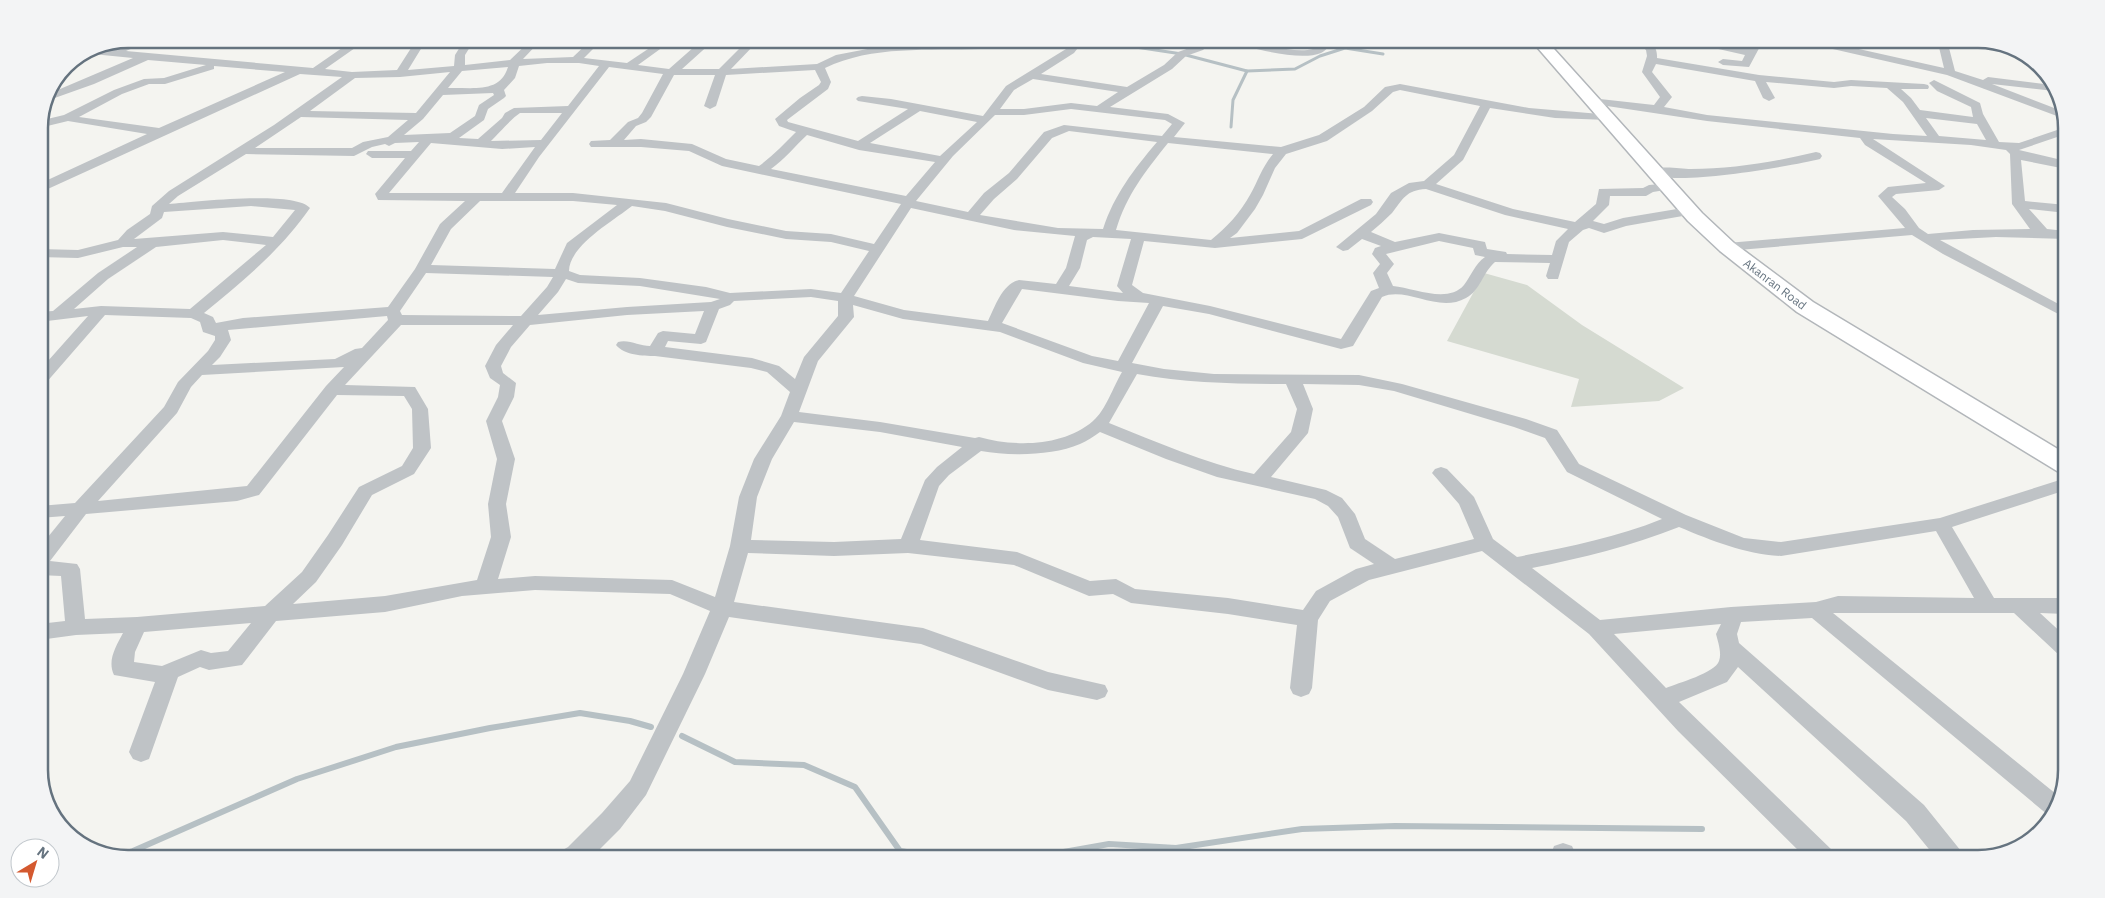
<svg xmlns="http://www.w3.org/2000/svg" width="2105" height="898" font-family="'IBM Plex Sans',sans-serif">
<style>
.green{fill:#d5dad1}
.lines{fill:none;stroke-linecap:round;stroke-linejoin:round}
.stream-far1{stroke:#b6c0c4;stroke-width:3}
.stream{stroke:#b6c0c4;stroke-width:6}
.secondary-casing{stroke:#b2b6ba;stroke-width:3}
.minor{fill:#bfc3c6;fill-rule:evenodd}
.secondary{fill:#fff;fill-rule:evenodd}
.labels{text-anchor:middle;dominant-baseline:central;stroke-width:5;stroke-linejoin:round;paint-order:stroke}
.street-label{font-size:12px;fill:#65737f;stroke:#fff}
.rim{fill:none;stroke:#65737f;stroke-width:2.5}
</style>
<rect width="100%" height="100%" fill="#f4f4f0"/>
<path class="green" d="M1484,273L1527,285L1582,325L1684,388L1659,401L1571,407L1579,379L1447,341Z"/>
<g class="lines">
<g class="stream-far1">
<path d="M1075,39L1088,40"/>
<path d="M1109,43L1182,54L1247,71L1295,69L1320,56L1345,48L1383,54"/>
<path d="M1231,127L1233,100L1247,71"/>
</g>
<g class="stream">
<path d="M682,736L735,762L804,765L855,787L900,851L951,859"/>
<path d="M114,857L133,851L297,779L396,747L490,728L580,713L630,721L651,727"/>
<path d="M1024,859L1109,844L1176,848L1302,829L1395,826L1702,829"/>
</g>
<defs>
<path id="secondary" d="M1530,39H1545L1702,213L1734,243L1813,302L2066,454V473L2057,471L1797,312L1720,251L1688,221Z"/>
</defs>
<use href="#secondary" class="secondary-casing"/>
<g class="minor">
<path d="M140,39H154L126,51L313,68L355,39H366L364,41L427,39L408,70L454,66L455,55L465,39H475L465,55V65L510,60L532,39H542L523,59L573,57L592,39H603L584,58L627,63L663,39H674L638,65L669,69L703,39H713L712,42L682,69H719L749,39H784L774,44L756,43L731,69L817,64L836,55L883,46L1071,43L1076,41L1081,44L1074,53L1041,74L1127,87L1164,65L1178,52L1195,46L1203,39H1214L1203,50L1186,56L1172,69L1110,107L1168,114L1185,123L1174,137L1281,147L1319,135L1364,107L1385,87L1400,84L1529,108L1612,115L1614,117L1612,119L1608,120L1555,118L1490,108L1463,160L1436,184L1513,209L1575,222L1596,204L1599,189L1643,188L1649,185L1671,183L1673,186L1671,189L1653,192L1646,196H1610L1609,205L1593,221L1604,224L1623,218L1689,207L1696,211L1694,214L1626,226L1604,233L1589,228L1583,230L1569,242L1558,279H1548L1546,276L1550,263L1495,262C1483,272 1480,291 1466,298C1438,314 1407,286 1382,297L1353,346L1341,349L1209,314L1163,306L1132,363L1164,369L1214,374L1359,375L1402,384L1526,419L1557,430L1579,464L1686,515L1744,538L1781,542L1940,518L2066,478V490L1952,527L1994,598H2066V614L2040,613L2066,637V657L2059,655L2014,613H1833L2061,798L2060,804L2050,816L2048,815L1812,618L1741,622L1737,634L1739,643L1924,805L1961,851L1964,859H1937L1906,821L1738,667L1727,682L1679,702L1833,851L1836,859H1807L1678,731L1589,634L1482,551L1369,580L1330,601L1318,620L1312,688L1309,694L1301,697L1293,694L1290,688L1297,625L1228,614L1131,603L1113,594L1089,596L1014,565L997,563L908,553L834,556L748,553L734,602L923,628L1048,672L1105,685L1108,691L1105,697L1097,700L1048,690L921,644L729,617L705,674L646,795L620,829L590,859H558L561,851L568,847L602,813L630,781L683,674L710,611L670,594L535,590L462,596L385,612L276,621L242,665L209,670L200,667L178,677L149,759L141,762L133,759L129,752L155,682L114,675C107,661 116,646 123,633L76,635L39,640V624L65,621L61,576L39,575V548L65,516L39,518V506L75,503L164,407L178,382L208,351L215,340V336L203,332L200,322L191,318L105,315L45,384L39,386V371L88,316L39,322V312L53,311L98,273L137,247H123L78,258L39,257V249L78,250L118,240L127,230L150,214L152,206L169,191L274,125L342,77L300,74L39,193V184L147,134L68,121L39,128V121L64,115L114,90L144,79L164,78L206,65L148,60L94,84L49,100L53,92L133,58L82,53L90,48L111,50ZM411,44L413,45L397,70L352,72L325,69L355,48ZM981,49H1066L1006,86L983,116L891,99L862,96L858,97L856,99L858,101L908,109L858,141L788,122L787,120L828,89L831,82L825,68C872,45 929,51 981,49ZM547,63H579L599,66L568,106L514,108L505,113L502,118L478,139L459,138L484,120L488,109L504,98L506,96L504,90L515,78L519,66ZM214,66L285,72L159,128L79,117L122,94L149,84H165L214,69ZM508,67C500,94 472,87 448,88L462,71ZM609,67L663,74L642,113L638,118L628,122L610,140L591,141L589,144L591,147H641L689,151L722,166L901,204L874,244L831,234L786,231L728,219L666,203L573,193H515L539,157ZM815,70L821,82L819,85L800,98L775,119L779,126L796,132C784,144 773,156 759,166L726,159L692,144L641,139L624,140L636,126L646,122L651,117L674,75H715L704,106L710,109L716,106L726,75ZM450,72L416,113L310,111L355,78L400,77ZM1033,79L1118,92L1097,106L1071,103L1024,109H1000L1014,90ZM1400,90L1480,106L1454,155L1424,181L1409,183L1391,193L1376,214L1336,247L1343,251L1348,250L1362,239L1381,246L1375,248L1372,254L1380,264L1373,273L1379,288L1371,291L1341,339L1210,306L1143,293L1132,285L1144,241L1215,248L1302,239L1371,205L1373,202L1371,199H1361L1299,231L1230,238L1237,233L1255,209L1263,195L1275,168L1286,154L1327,141L1372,111L1393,92ZM493,93L494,95L479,105L475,116L450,133L404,135L423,119L443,95ZM1071,109L1165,120L1172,124L1162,136L1064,125L1044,132L1009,173L984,193L968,212L916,201L953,156L995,115H1024ZM920,111L977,122L940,156L870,143ZM520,113H562L541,140L491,141C499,133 512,118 520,113ZM301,117L408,120L388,137L363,142L352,148H255ZM1069,131L1157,142C1134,169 1114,195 1103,229L1058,228L980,215L994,199L1017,179L1052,138ZM807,135L859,150L935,162L906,196L771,169C785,159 795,146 807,135ZM419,142L411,151H368L366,154L372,158H405L375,194L378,200L465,201L440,224L415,269L388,307L243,318L216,323L213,317L204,313C245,279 279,252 310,208C295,190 193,202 169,204L178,196L246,154L354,156L372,147L385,144L389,146L395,143ZM431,143L502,149L535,147L502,193H389ZM1168,143L1273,154C1262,167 1258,181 1250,195C1240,213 1227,227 1211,240L1116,230C1127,194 1145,172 1168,143ZM1426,189L1505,215L1568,229L1556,241L1552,255L1507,254L1506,252L1487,249L1485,242L1439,233L1395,242L1371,232C1378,226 1385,220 1392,213C1403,199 1406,190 1426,189ZM480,201H573L617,205L567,243L555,269L431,265L451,229ZM251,206L295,210L273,237L223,232L134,239L162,218L164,212ZM632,206L665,211L727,227L786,239L831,242L869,251L841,293L811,289L730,293L706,287L640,278L580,275L569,271C569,246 613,221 632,206ZM911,208L1014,230L1075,236L1066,268L1056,284L1019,280C1002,284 995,307 988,321L904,310L854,296ZM1093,237L1131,239L1117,286L1123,293L1069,286L1080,268L1087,240ZM223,240L266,245L190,309L101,306L74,309L108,279L156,247ZM1439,241L1473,248L1475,255L1485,257C1475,264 1471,276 1464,285C1448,304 1414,288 1393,286L1387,273L1394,264L1386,254ZM426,273L553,277L547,287L521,316L402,315L400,311ZM566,279L578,283L640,286L720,299L711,302L627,307L538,315L558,292ZM1022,289L1118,301L1149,303L1118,361L1092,356L1002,323ZM811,297L838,301V316L804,357L795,379L779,366L752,358L665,347L668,341L701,344L706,342L719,309L730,305L734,301ZM853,305L903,319L1000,332L1083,363L1122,372C1113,387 1106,410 1093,421C1063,447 1014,447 979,437L975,438L880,422L799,412L818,361L854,317ZM704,311L695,334L663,331L658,333L650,346C639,346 629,339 618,342L616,345C624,355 643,356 655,356L751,368L767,372L790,392L781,416L754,459L739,497L730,546L715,597L672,580L535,576L498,579L511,537L506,504L515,459L502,421L514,397L516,383L503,373L501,366L511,347L530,325L627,315ZM387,316L388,320L362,348L355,349L335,359L212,365L220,357L231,340L228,330ZM401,325H513L496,345L485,366L490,378L500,385L498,397L486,421L497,459L488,504L491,537L477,580L385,596L293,604L316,582L342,545L372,495L414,474L431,448L428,409L415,387L345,385ZM344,367L326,386L247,486L98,501L177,413L191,387L202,375ZM1137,374C1186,383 1236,384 1286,384L1297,409L1291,432L1254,474C1204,463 1157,442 1109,423ZM1303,384L1359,385L1394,391L1514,427L1545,438L1567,472L1662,519C1615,538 1567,547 1517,557L1493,539L1474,497L1447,469L1441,467L1435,469L1432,473L1459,504L1474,539L1395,559L1365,539L1355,514L1342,498L1326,490L1271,477L1308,433L1313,409ZM337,395L404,396L412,409L413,448L402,466L359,487L328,535L302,572L265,606L137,617L85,619L80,569L77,564L50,561L86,514L237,501L259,495ZM794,422L880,432L962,447L937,467L925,480L901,539L834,542L751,540L757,497L772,459ZM1100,432L1166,459L1217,477L1315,499L1328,506L1338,517L1350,548L1374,564L1356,569L1316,591L1303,610L1228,598L1135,589L1116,579L1090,581L1017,552L920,540L939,486L949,475L981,451C1010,456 1052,456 1080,444C1087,441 1094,436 1100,432ZM1679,527C1713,541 1744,554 1781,556L1936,531L1974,598L1838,596L1816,602L1731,607L1600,620L1532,568C1582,558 1631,546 1679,527ZM251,623L228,651L211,653L201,650L162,666L134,662L135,652L144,632ZM1721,624L1716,634C1718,642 1722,653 1719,661C1715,673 1678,683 1666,688L1614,634Z"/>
<path d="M1082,39H1142C1134,46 1090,46 1082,39Z"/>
<path d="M1224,39C1251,37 1288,55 1313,49C1318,47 1321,42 1325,39H1335C1331,44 1327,50 1321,53C1299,62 1249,47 1225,41Z"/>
<path d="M1358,39C1380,38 1401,42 1423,42L1426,39H1436L1430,47L1426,48H1402L1363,42Z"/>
<path d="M1632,39C1645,38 1658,42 1657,58L1759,75L1834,82L1851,80L1924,84L1928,85L1929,87L1928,89H1901L1911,98L1920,110L1973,117L1971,107L1937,91L1929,83L1934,80L1980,103L1983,114L1999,142L2019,143L2066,127V134L2019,150L2066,161V169L2021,160L2025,201L2066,205V213L2029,209L2047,229L2066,231V239L1996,237L1940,240L2066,308V318L1943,254L1912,235L1727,251L1722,250L1720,247L1722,244L1727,243L1905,228L1878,196L1888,187L1926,183L1865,145L1860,138L1707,121L1587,103L1585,101L1587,99L1591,98L1654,105L1660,97L1642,72L1647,56L1646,50ZM1656,64L1755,81L1763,98L1769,101L1775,98L1766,82L1834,88L1851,86L1887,88L1903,102L1927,136L1893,134L1707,115L1664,107L1672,97L1652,72ZM1926,118L1977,124L1986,140L1939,136ZM1873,139L1971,145L2006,150L2010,154L2012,204L2030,229L1973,230L1928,234L1919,228L1905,209L1892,197L1896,194L1939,190L1945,186Z"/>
<path d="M1658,39H1687L1748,49L1754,39H1764L1749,67L1723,65L1718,62L1723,59L1742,61L1745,55L1714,48L1663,42Z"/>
<path d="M1797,39H1814L1944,68L1937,39H1958L2011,45L2017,50L1948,44L1955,71L1983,80L1988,77L2052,85L2054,91L1992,84L2062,111L2065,119L1947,75L1802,42Z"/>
<path d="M1816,152L1820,153L1822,156L1820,159C1796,165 1665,189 1650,172C1657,164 1680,169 1691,169C1733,169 1775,162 1816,152Z"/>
<path d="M1563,843L1572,846L1578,859H1553L1551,854L1554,846Z"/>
</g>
<use href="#secondary" class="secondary"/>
</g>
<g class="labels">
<g class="street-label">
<text transform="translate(1775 284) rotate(37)">Akanran Road</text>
</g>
</g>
<path d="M0 0H2105V898H0ZM128 48H1978A80 80 0 0 1 2058 128V770A80 80 0 0 1 1978 850H128A80 80 0 0 1 48 770V128A80 80 0 0 1 128 48Z" fill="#f3f4f5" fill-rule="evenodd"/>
<path class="rim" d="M128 48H1978A80 80 0 0 1 2058 128V770A80 80 0 0 1 1978 850H128A80 80 0 0 1 48 770V128A80 80 0 0 1 128 48Z"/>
<g transform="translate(35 863) rotate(38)"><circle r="24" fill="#ffffff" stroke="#c1c7cc"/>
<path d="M0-4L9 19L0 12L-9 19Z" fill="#d4592f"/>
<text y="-8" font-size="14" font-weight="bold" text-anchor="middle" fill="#65737f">N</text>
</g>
</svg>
